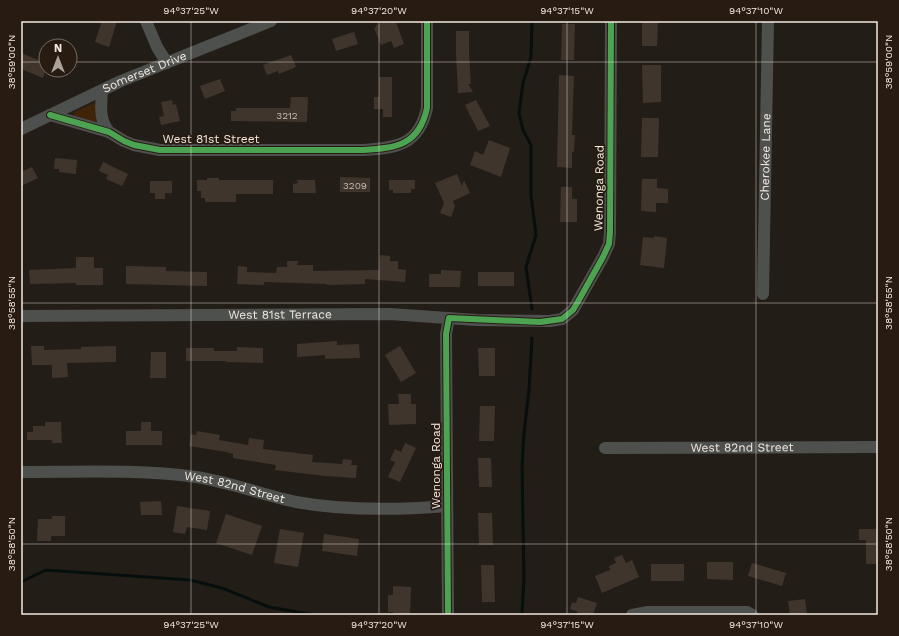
<svg xmlns="http://www.w3.org/2000/svg" width="899" height="636" font-family="'Work Sans',sans-serif">
<style>
.green{fill:#3e2409}
.lines{fill:none;stroke-linecap:round;stroke-linejoin:round}
.stream{stroke:#060f0e;stroke-width:3}
.building{fill:#40352c}
.minor{stroke:#4e504e;stroke-width:12}
.cycleway-casing{stroke:#281c12;stroke-width:8}
.cycleway{stroke:#4ca352;stroke-width:6}
.ticks{fill:none;stroke:#f2e9e2;stroke-width:1;stroke-opacity:0.45}
.labels{text-anchor:middle;dominant-baseline:central;stroke-width:3.5;stroke-linejoin:round;paint-order:stroke}
.number-label{font-size:10px;fill:#c6bcb4}
.street-label{font-size:12px;fill:#f2e9e2;stroke:#281c12}
.neatline{fill:none;stroke:#f2e9e2;stroke-width:1.5}
.ticks-label{font-size:10px;text-anchor:middle;fill:#f2e9e2}
</style>
<rect width="100%" height="100%" fill="#231d17"/>
<path class="green" d="M94,103L96,105L97,121L95,122L73,117L74,112Z"/>
<g class="lines">
<g class="stream">
<path d="M532,21L531,57L523,83L519,113L523,130L531,145V195L536,235L526,267L532,309"/>
<path d="M21,582L46,570L190,580L222,588L269,607L314,615"/>
<path d="M522,615L524,578L522,467L524,433L529,390L532,338"/>
</g>
</g>
<g class="building">
<path d="M102,21H117L109,47L95,42Z"/>
<path d="M386,21L396,22L404,44L394,48L391,41L381,45L374,28L376,27V25Z"/>
<path d="M642,21H658L657,46H642Z"/>
<path d="M562,24H575L574,60H561Z"/>
<path d="M456,31H469V54L471,84H468L473,92L458,93L456,54Z"/>
<path d="M354,32L358,44L336,51L332,39Z"/>
<path d="M21,53L46,63V69L43,78L21,69Z"/>
<path d="M291,55L296,67L279,74L278,71L267,75L263,65Z"/>
<path d="M642,65H661V102L643,103Z"/>
<path d="M559,75L574,76L572,135H575L574,152H572V168L557,167Z"/>
<path d="M379,77H392V117H383V109H374V97H379Z"/>
<path d="M220,79L225,91L205,99L200,86Z"/>
<path d="M291,97H308L307,122L231,121V111H236V108H290Z"/>
<path d="M172,100L173,105L176,104L180,121L161,125L159,117L164,116L161,102Z"/>
<path d="M476,100L490,126L478,131L465,105Z"/>
<path d="M642,118H659L658,157H641Z"/>
<path d="M489,140L510,148L501,177L470,165L475,151L483,155Z"/>
<path d="M55,158L77,160L76,174L59,172V169H54Z"/>
<path d="M103,162L128,174L122,186L106,179L108,175L99,171Z"/>
<path d="M32,167L38,178L21,186V172Z"/>
<path d="M457,174L462,186L464,180L470,193L453,201L455,206L451,217L440,213L444,203L435,183Z"/>
<path d="M340,177L370,178V192H340Z"/>
<path d="M207,178H219V180H273V194H236V202H205V198H201V191H197V180H207Z"/>
<path d="M642,179H657V188L668,189V203H656V212L641,211Z"/>
<path d="M297,180H315L316,193H293V184L298,183Z"/>
<path d="M389,180H415V189H411V193H393V190H389Z"/>
<path d="M150,181H172V193H165V199H155V193H150Z"/>
<path d="M561,187H572V199H577V222H560Z"/>
<path d="M654,236L667,238L664,268L640,265L643,237L654,238Z"/>
<path d="M380,255L390,256V261H398V269L406,270L405,282L365,279V284L327,285V284L264,282V285L237,284L238,266L247,267V272L276,273L277,267H287V261H298L297,265H313V271L379,270Z"/>
<path d="M76,257H94V268H103V285H76V283L30,284L29,270L76,268Z"/>
<path d="M126,266L166,267V271L207,272V286L126,284Z"/>
<path d="M441,270L461,271L460,287H429V274H441Z"/>
<rect x="478" y="272" width="36" height="14"/>
<path d="M337,341V345L359,344L360,358L325,359V355L297,357V344Z"/>
<path d="M31,346H44V350L81,349V347L116,346V362L67,363L68,377L52,378V365H32Z"/>
<path d="M400,346L416,373L401,382L385,355Z"/>
<path d="M237,347L263,348V363L226,362V361H186V348H214V351H237Z"/>
<path d="M478,348H495V376H479Z"/>
<path d="M151,352H166V378H150Z"/>
<path d="M398,394H411V404H416V424L389,425L388,404H399Z"/>
<path d="M480,406H495L494,441H479Z"/>
<path d="M45,422H61L62,443H52V440H27V432H33V426H45Z"/>
<path d="M141,422H151V431H162V445H126V431H141Z"/>
<path d="M197,431L220,435L219,440L248,445L249,438L264,440L263,449L313,455L312,462L342,464L343,459L352,460L351,465H357L356,478L325,476L275,470L276,465L233,458V454L226,452L189,446L191,434L196,435Z"/>
<path d="M405,443L416,448L400,482L388,477L395,462L390,460L395,449L401,452Z"/>
<path d="M478,458H491L492,487H479Z"/>
<path d="M161,501L162,515H141L140,502Z"/>
<path d="M177,506L210,511L207,530L187,527L185,534L173,532Z"/>
<path d="M478,513H492L493,545H479Z"/>
<path d="M226,514L262,526L252,555L216,543Z"/>
<path d="M52,516H65V536H51V541H37L38,519H52Z"/>
<path d="M280,529L304,533L298,567L274,563Z"/>
<path d="M859,529H878V564H866V540H859Z"/>
<path d="M324,534L359,539L357,556L322,551Z"/>
<path d="M622,555L626,563L632,560L639,577L602,593L595,576L610,570L609,566L616,563L614,558Z"/>
<path d="M707,562H733V580L707,579Z"/>
<path d="M752,563L786,573L782,586L748,576Z"/>
<rect x="651" y="564" width="33" height="17"/>
<path d="M481,565H494L495,602H482Z"/>
<path d="M393,586L411,587L410,615H393V612H388V595H393Z"/>
<path d="M578,597L597,603L593,615H577L578,612L570,609L572,602L576,603Z"/>
<path d="M805,599L807,615H790L788,601Z"/>
</g>
<g class="lines">
<g class="minor">
<path d="M146,21L157,47L167,63"/>
<path d="M102,91C101,106 99,120 109,132"/>
<path d="M50,115L109,132L124,141L134,145L160,150H363C397,148 419,145 427,108V21"/>
<path id="s1" d="M21,129L121,81L271,21"/>
<path id="s2" d="M763,294L768,21"/>
<path id="s3" d="M21,316L390,314L476,320L550,321L562,319L573,310L603,257L609,244L610,232L611,21"/>
<path id="s4" d="M605,448L878,447"/>
<path id="s5" d="M21,472C79,472 138,469 196,477C230,482 263,495 296,502C345,511 398,510 447,506"/>
<path d="M448,615L446,334L449,318"/>
<path d="M632,615L648,612H747L752,615"/>
</g>
<defs>
<g id="cycleway">
<path d="M50,115L109,132L124,141L134,145L160,150H363C397,148 419,145 427,108V21"/>
<path d="M448,615L446,334L449,318L540,322L562,319L573,310L580,298L603,257L609,244L610,232L611,21"/>
</g>
</defs>
<use href="#cycleway" class="cycleway-casing"/>
<use href="#cycleway" class="cycleway"/>
</g>
<path class="ticks" d="M191,21V615M379,21V615M567,21V615M756,21V615M21,62H46M70,62H878M21,303H878M21,544H878"/>
<g class="labels">
<g class="number-label">
<text x="287" y="115">3212</text>
<text x="355" y="185">3209</text>
</g>
<g class="street-label">
<text stroke="none"><textPath href="#s1" startOffset="136">Somerset Drive</textPath></text>
<text x="211" y="139">West 81st Street</text>
<text stroke="none"><textPath href="#s2" startOffset="137">Cherokee Lane</textPath></text>
<text transform="translate(599 188) rotate(-89)">Wenonga Road</text>
<text stroke="none"><textPath href="#s3" startOffset="259">West 81st Terrace</textPath></text>
<text stroke="none"><textPath href="#s4" startOffset="137">West 82nd Street</textPath></text>
<text transform="translate(436 466) rotate(-90)">Wenonga Road</text>
<text stroke="none"><textPath href="#s5" startOffset="215">West 82nd Street</textPath></text>
</g>
</g>
<rect width="899" height="636" fill="none" stroke="#281c12" stroke-width="44"/>
<g transform="translate(58 58)"><circle r="19" fill="#281c12" stroke="#796e65"/>
<path d="M0-3L7 15L0 10L-7 15Z" fill="#aaa29b"/>
<text y="-6" font-size="11" font-weight="bold" text-anchor="middle" fill="#f2e9e2">N</text>
</g>
<rect x="22" y="22" width="855" height="592" class="neatline"/>
<g class="ticks-label">
<text x="191" y="14">94°37'25"W</text>
<text x="379" y="14">94°37'20"W</text>
<text x="567" y="14">94°37'15"W</text>
<text x="756" y="14">94°37'10"W</text>
<text transform="translate(11 62) rotate(-90)" y="4">38°59'00"N</text>
<text transform="translate(888 62) rotate(-90)" y="4">38°59'00"N</text>
<text transform="translate(11 303) rotate(-90)" y="4">38°58'55"N</text>
<text transform="translate(888 303) rotate(-90)" y="4">38°58'55"N</text>
<text transform="translate(11 544) rotate(-90)" y="4">38°58'50"N</text>
<text transform="translate(888 544) rotate(-90)" y="4">38°58'50"N</text>
<text x="191" y="628">94°37'25"W</text>
<text x="379" y="628">94°37'20"W</text>
<text x="567" y="628">94°37'15"W</text>
<text x="756" y="628">94°37'10"W</text>
</g>
</svg>
